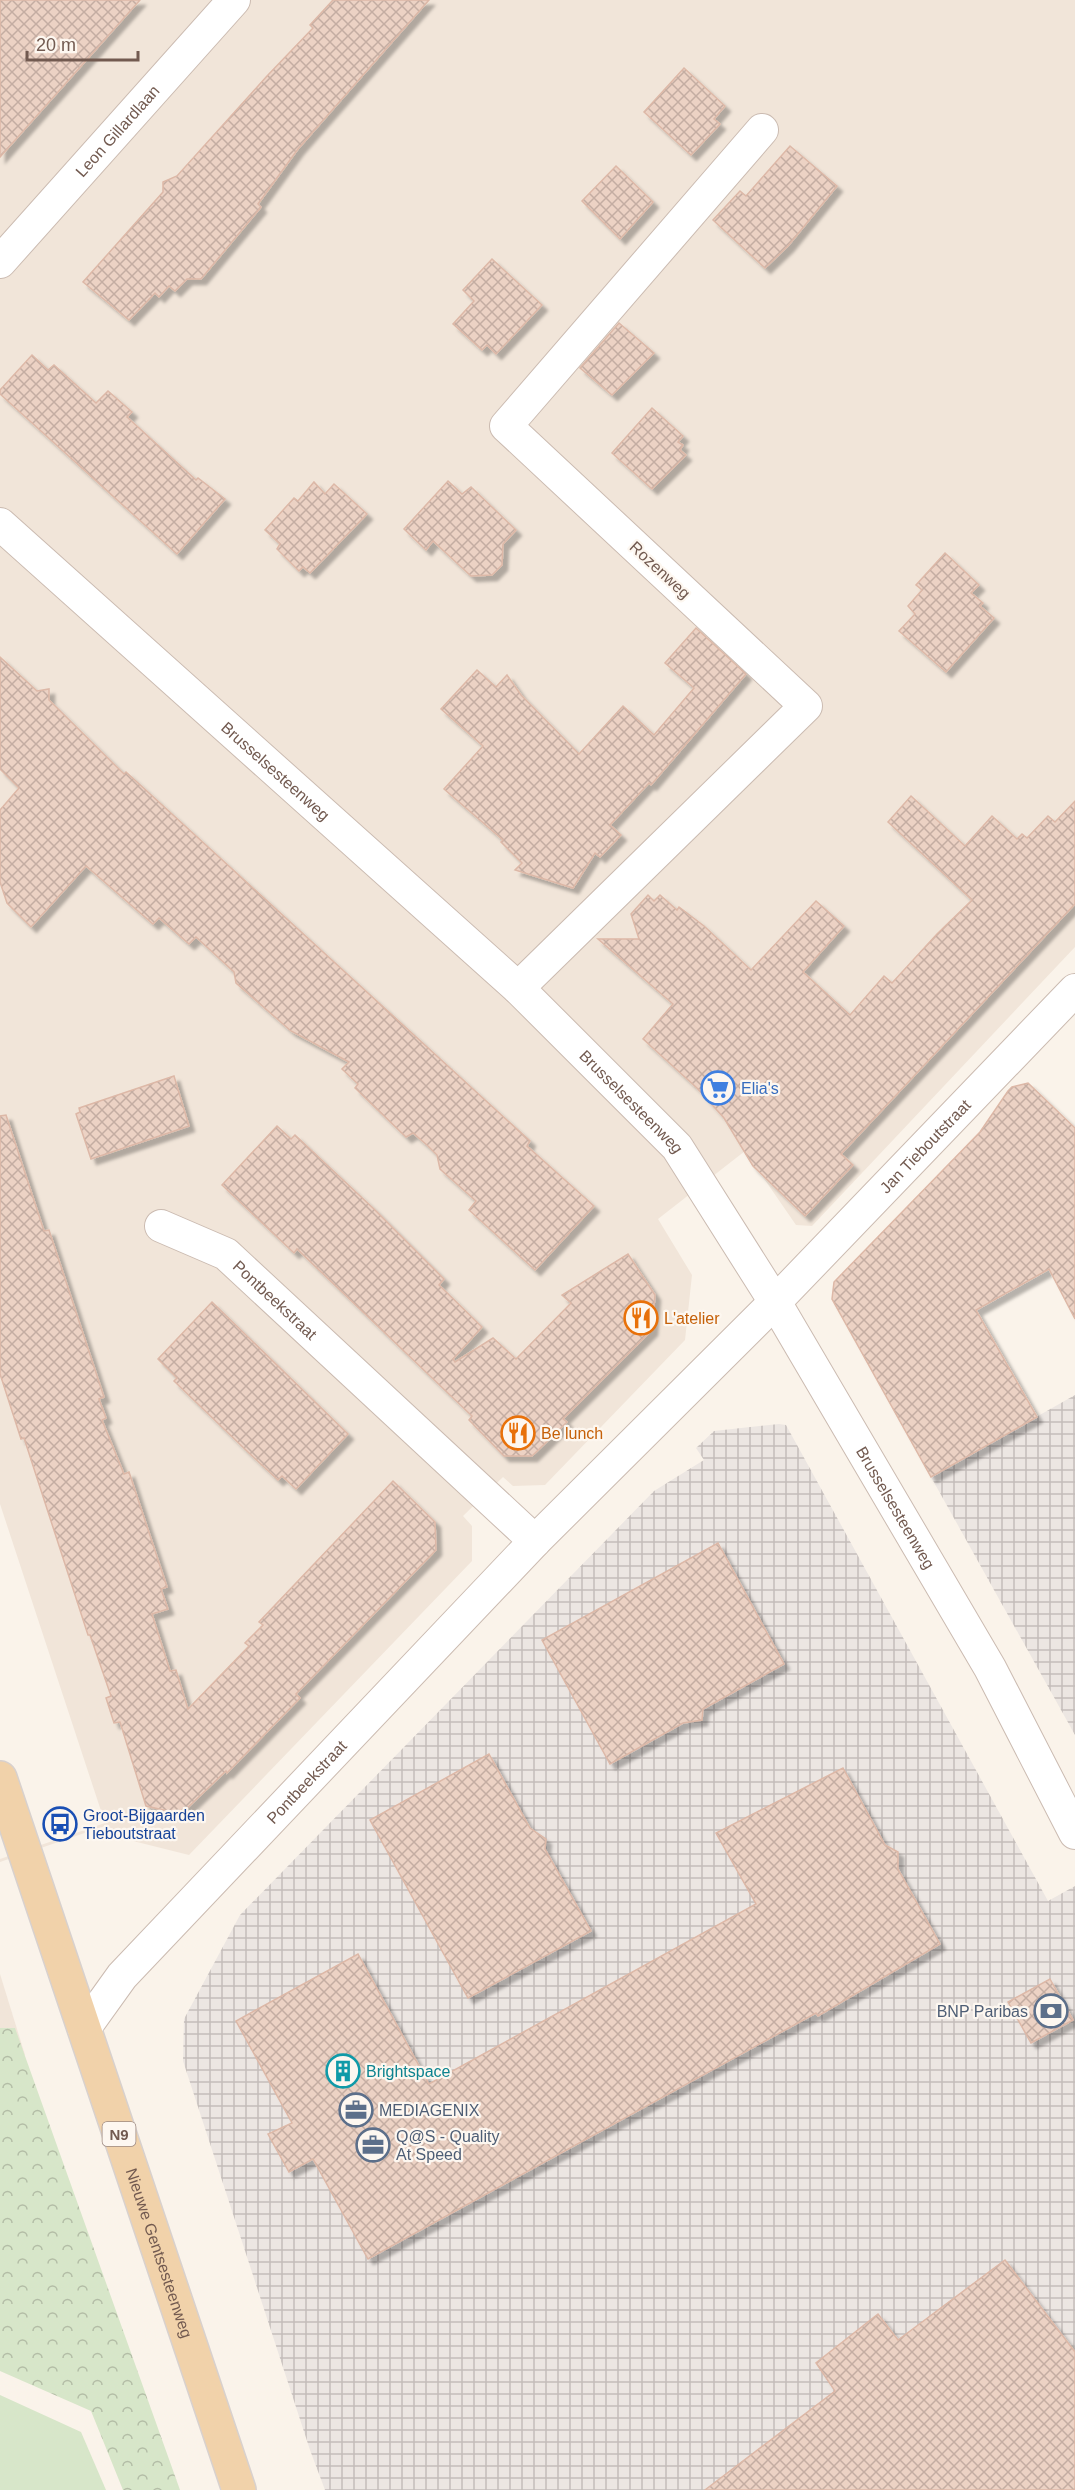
<svg xmlns="http://www.w3.org/2000/svg" width="1075" height="2490" font-family="Arial,sans-serif">
<style>
.residential{fill:#f1e5d9}
.industrial{fill:url(#industrial-grid)}
.grass{fill:#d7e6c9}
.forest{fill:url(#forest-crowns)}
.building{fill:url(#building-cross-hatch);stroke:#ddb8a7;stroke-width:1.5;filter:url(#shadow)}
.lines{fill:none;stroke-linecap:round;stroke-linejoin:round}
.street-casing{stroke:#cbbbb1;stroke-width:34}
.primary-casing{stroke:#d8d1ce;stroke-width:36}
.street{stroke:#fff;stroke-width:32}
.primary{stroke:#f1d2aa;stroke-width:33}
.labels{text-anchor:middle;dominant-baseline:central;stroke-width:4.5;stroke-linejoin:round;paint-order:stroke}
.shield{fill:#fdf7f0;stroke:#9c8980;stroke-width:1.5}
.shield-label{font-size:15px;font-weight:bold;fill:#725a50}
.street-label{font-size:16px;fill:#725a50;stroke:#fdf7f0}
.shop-label{font-size:16px;fill:#366cbe;stroke:#fdf7f0;text-anchor:start}
.food-label{font-size:16px;fill:#c56008;stroke:#fdf7f0;text-anchor:start}
.transit-label{font-size:16px;fill:#164399;stroke:#fdf7f0;text-anchor:start}
.service-label{font-size:16px;fill:#4e5e75;stroke:#fdf7f0;text-anchor:start}
.culture-label{font-size:16px;fill:#0d838f;stroke:#fdf7f0;text-anchor:start}
</style>
<defs>
<pattern id="industrial-grid" width="8" height="8" patternUnits="userSpaceOnUse" patternTransform="scale(1.5)"><rect width="8" height="8" fill="#ece6e2"/><path d="M0 4h8M4 0v8" fill="none" stroke="#c4bdba"/></pattern>
<pattern id="forest-crowns" width="20" height="18" patternUnits="userSpaceOnUse" patternTransform="scale(1.5)"><rect width="20" height="18" fill="#d7e6c9"/><path d="M2 6a3 3 0 1 1 6 0M12 15a3 3 0 1 1 6 0" fill="none" stroke="#b3bda6"/></pattern>
<pattern id="building-cross-hatch" width="8" height="8" patternUnits="userSpaceOnUse" patternTransform="scale(1.5)"><rect width="8" height="8" fill="#ecd2c4"/><path d="M0 0l8 8M0 8l8-8" fill="none" stroke="#c4ada2"/></pattern>
<filter id="shadow"><feDropShadow dx="5.5" dy="5.5" stdDeviation="1.5" flood-color="#0004"/></filter>
</defs>
<rect width="100%" height="100%" fill="#faf3ea"/>
<g class="residential">
<path d="M0,0H1075V947L812,1226L796,1225L745,1151L658,1219L692,1275L685,1340L545,1485L513,1486L503,1477L463,1516L472,1526V1561L189,1855L109,1835L105,1826L0,1862V1859L105,1823L0,1504Z"/>
<path d="M0,1974L25,2055L0,2049Z"/>
</g>
<g class="industrial">
<path d="M1075,1395V1735L931,1477Z"/>
<path d="M779,1424L786,1425L1048,1901L1075,1886V2490H325L310,2450L183,2061L184,2019L240,1915L654,1491L704,1460L696,1448L714,1431Z"/>
</g>
<path class="grass" d="M0,2395L81,2432L106,2490H0Z"/>
<path class="forest" d="M0,2028H15L180,2490H123L91,2411L0,2371Z"/>
<g class="building">
<path d="M0,0H140L0,157Z"/>
<path d="M333,0H429L298,149L258,204L261,207L201,279H187L175,291L169,286L159,297L155,293L129,320L83,282L163,192V182L177,176L267,76L313,28L310,25Z"/>
<path d="M684,68L725,106L714,119L720,124L691,155L644,112Z"/>
<path d="M790,146L837,186L788,246L765,268L713,220L740,191L746,196Z"/>
<path d="M616,166L653,202L620,239L582,201Z"/>
<path d="M492,259L542,305L496,354L487,345L482,350L453,324L474,301L463,290Z"/>
<path d="M619,323L654,353L612,395L580,368Z"/>
<path d="M32,355L48,370L54,365L96,403L108,391L132,412L127,417L196,480L198,478L225,499L177,554L0,394V390Z"/>
<path d="M652,408L683,436L678,442L683,445L680,450L686,455L652,489L612,453Z"/>
<path d="M448,481L462,494L471,487L516,530L503,544L502,565L492,575L471,576L433,541L426,550L404,529Z"/>
<path d="M314,482L325,494L334,484L367,514L310,573L303,567L299,571L277,549L280,544L265,530L294,498L298,501Z"/>
<path d="M945,553L979,585L971,593L983,603L980,606L994,618L946,672L899,631L915,614L908,606L922,590L916,585Z"/>
<path d="M696,628L746,674L651,785L649,783L610,825L621,835L600,857L595,853L573,888L515,870L522,863L501,842L503,840L444,789L483,746L441,709L477,670L496,687L507,675L521,695L579,754L623,706L654,735L694,688L665,663Z"/>
<path d="M0,657L37,691L49,689V700L124,774L126,772L530,1141L527,1146L594,1206L535,1270L469,1210L476,1201L440,1169L437,1155L428,1146L413,1133L406,1137L355,1088L358,1084L342,1069L349,1062L291,1031L236,983L234,972L196,937L189,944L159,918L153,924L86,866L31,927L7,903L0,882V810L19,788L0,769Z"/>
<path d="M911,796L965,846L992,816L1017,839L1022,834L1027,838L1048,816L1055,822L1075,801V904L841,1154L853,1165L805,1216L753,1166L724,1118L697,1088L643,1039L673,1004L598,939H639L631,914L648,895L654,901L660,895L677,910L679,907L704,926L751,970L816,901L844,926L803,972L850,1015L884,976L892,983L937,934L972,900L888,822Z"/>
<path d="M174,1076L189,1126L91,1159L76,1114L80,1112L79,1108Z"/>
<path d="M1028,1083L1075,1128V1319L1049,1269L976,1310L1037,1417L931,1477L832,1299L834,1282L980,1132L1008,1091L1012,1087Z"/>
<path d="M6,1115L44,1231L49,1230L104,1397L99,1399L106,1418L102,1420L124,1474L129,1472L167,1587L161,1589L168,1609L152,1614L170,1671L176,1670L188,1709L249,1646L245,1643L263,1625L259,1622L393,1481L435,1522L436,1550L296,1694L300,1698L227,1773L226,1771L181,1814L146,1806L120,1722L114,1723L106,1698L111,1696L90,1635H88L24,1438L21,1439L0,1374V1116Z"/>
<path d="M277,1126L291,1139L295,1135L374,1209L444,1279L439,1285L482,1327L453,1359L455,1362L493,1338L516,1359L571,1303L562,1295L628,1254L655,1295L652,1330L563,1419L567,1422L532,1456H504L469,1420L472,1416L297,1249L294,1253L222,1185Z"/>
<path d="M212,1302L348,1434L296,1489L282,1476L278,1480L249,1453L174,1381L177,1378L158,1359Z"/>
<path d="M718,1543L784,1664L703,1709L702,1720L683,1723L610,1764L542,1640Z"/>
<path d="M489,1754L530,1828L546,1839L545,1849L591,1931L468,1998L370,1820Z"/>
<path d="M843,1768L885,1845L898,1852V1869L940,1944L818,2016L816,2013L368,2259L313,2159L289,2172L268,2134L292,2123L236,2021L358,1954L429,2084L756,1904L716,1833Z"/>
<path d="M1050,1979L1073,2020L1031,2043L1008,2002Z"/>
<path d="M1005,2260L1075,2352V2490H705L835,2391L816,2363L878,2314L898,2340Z"/>
</g>
<g class="lines">
<defs>
<g id="street">
<path id="s1" d="M0,262L234,0"/>
<path id="s2" d="M0,524L518,988L677,1147L775,1302L990,1668L1075,1833"/>
<path d="M518,988L806,706L506,426L762,130"/>
<path id="s3" d="M161,1226L226,1254L535,1541"/>
<path id="s4" d="M84,2029L122,1976L535,1541L775,1302L1075,990"/>
</g>
<g id="primary">
<path id="s5" d="M0,1778L239,2490"/>
</g>
</defs>
<use href="#street" class="street-casing"/>
<use href="#primary" class="primary-casing"/>
<use href="#street" class="street"/>
<use href="#primary" class="primary"/>
</g>
<defs>
<symbol id="supermarket-ring" viewBox="-11 -11 22 22"><circle r="9.5" fill="#fdf7f0" stroke="#3f7fe0" stroke-width="1.5"/><path d="M-6-5.5h2.5l.6 2H6L4.5 2H-2.5L-4.4-4H-6ZM-1.5 3.2a1.3 1.3 0 1 0 .1 0ZM3 3.2a1.3 1.3 0 1 0 .1 0Z" fill="#3f7fe0"/></symbol>
<symbol id="restaurant-ring" viewBox="-11 -11 22 22"><circle r="9.5" fill="#fdf7f0" stroke="#e8710a" stroke-width="1.5"/><path d="M-5-6h1v4h1v-4h1v4h1v-4h1v5L-1.5 .5V6h-2V.5L-5-1ZM5-6V6H3V1.5H1.5Q1.5-4 5-6Z" fill="#e8710a"/></symbol>
<symbol id="bus-ring" viewBox="-11 -11 22 22"><circle r="9.5" fill="#fdf7f0" stroke="#1a4fb4" stroke-width="1.5"/><path d="M-5-6H5V4H4V6H2V4H-2V6H-4V4H-5ZM-3.5-4V0h7V-4ZM-3.5 1.2v1.5H-2V1.2ZM2 1.2v1.5H3.5V1.2Z" fill="#1a4fb4"/></symbol>
<symbol id="bank-ring" viewBox="-11 -11 22 22"><circle r="9.5" fill="#fdf7f0" stroke="#5c6f8a" stroke-width="1.5"/><path d="M-6-4H6V4H-6ZM0-2.3a2.3 2.3 0 1 0 0 4.6a2.3 2.3 0 1 0 0-4.6Z" fill="#5c6f8a"/></symbol>
<symbol id="building-ring" viewBox="-11 -11 22 22"><circle r="9.5" fill="#fdf7f0" stroke="#0f9aa8" stroke-width="1.5"/><path d="M-4-6H4V6H1V3H-1V6H-4ZM-2.5-4.3h1.7v1.8h-1.7ZM.8-4.3h1.7v1.8H.8ZM-2.5-1h1.7V.8h-1.7ZM.8-1h1.7V.8H.8Z" fill="#0f9aa8"/></symbol>
<symbol id="office-ring" viewBox="-11 -11 22 22"><circle r="9.5" fill="#fdf7f0" stroke="#5c6f8a" stroke-width="1.5"/><path d="M-6-3h4V-5.5h4V-3h4V5H-6ZM-1-4.5V-3h2v-1.5ZM-6 0V1H6V0Z" fill="#5c6f8a"/></symbol>
</defs>
<g fill-rule="evenodd">
<use href="#supermarket-ring" x="699" y="1069" width="38" height="38"/>
<use href="#restaurant-ring" x="622" y="1299" width="38" height="38"/>
<use href="#restaurant-ring" x="499" y="1414" width="38" height="38"/>
<use href="#bus-ring" x="41" y="1805" width="38" height="38"/>
<use href="#bank-ring" x="1032" y="1992" width="38" height="38"/>
<use href="#building-ring" x="324" y="2052" width="38" height="38"/>
<use href="#office-ring" x="337" y="2091" width="38" height="38"/>
<use href="#office-ring" x="354" y="2126" width="38" height="38"/>
</g>
<g class="labels">
<rect class="shield" x="102.5" y="2122" width="33" height="24" rx="4.5"/>
<g class="shield-label">
<text x="119" y="2134">N9</text>
</g>
<g class="street-label">
<text stroke="none"><textPath href="#s1" startOffset="176">Leon Gillardlaan</textPath></text>
<text transform="translate(660 570) rotate(43)">Rozenweg</text>
<text stroke="none"><textPath href="#s2" startOffset="370">Brusselsesteenweg</textPath></text>
<text stroke="none"><textPath href="#s2" startOffset="856">Brusselsesteenweg</textPath></text>
<text stroke="none"><textPath href="#s4" startOffset="1220">Jan Tieboutstraat</textPath></text>
<text stroke="none"><textPath href="#s3" startOffset="138">Pontbeekstraat</textPath></text>
<text stroke="none"><textPath href="#s2" startOffset="1342">Brusselsesteenweg</textPath></text>
<text stroke="none"><textPath href="#s4" startOffset="333">Pontbeekstraat</textPath></text>
<text stroke="none"><textPath href="#s5" startOffset="501">Nieuwe Gentsesteenweg</textPath></text>
</g>
<g class="shop-label">
<text x="741" y="1088">Elia's</text>
</g>
<g class="food-label">
<text x="664" y="1318">L'atelier</text>
<text x="541" y="1433">Be lunch</text>
</g>
<g class="transit-label">
<text x="83" y="1815">Groot-Bijgaarden<tspan x="83" dy="18">Tieboutstraat</tspan></text>
</g>
<g class="service-label">
<text x="1028" y="2011" text-anchor="end">BNP Paribas</text>
<text x="379" y="2110">MEDIAGENIX</text>
<text x="396" y="2136">Q@S - Quality<tspan x="396" dy="18">At Speed</tspan></text>
</g>
<g class="culture-label">
<text x="366" y="2071">Brightspace</text>
</g>
</g>
<path d="M27 51v9h111v-9" fill="none" stroke="#725a50" stroke-width="3"/>
<text x="36" y="51" font-size="18" fill="#725a50" stroke="#fdf7f0" stroke-width="4.5" paint-order="stroke">20 m</text>
</svg>
